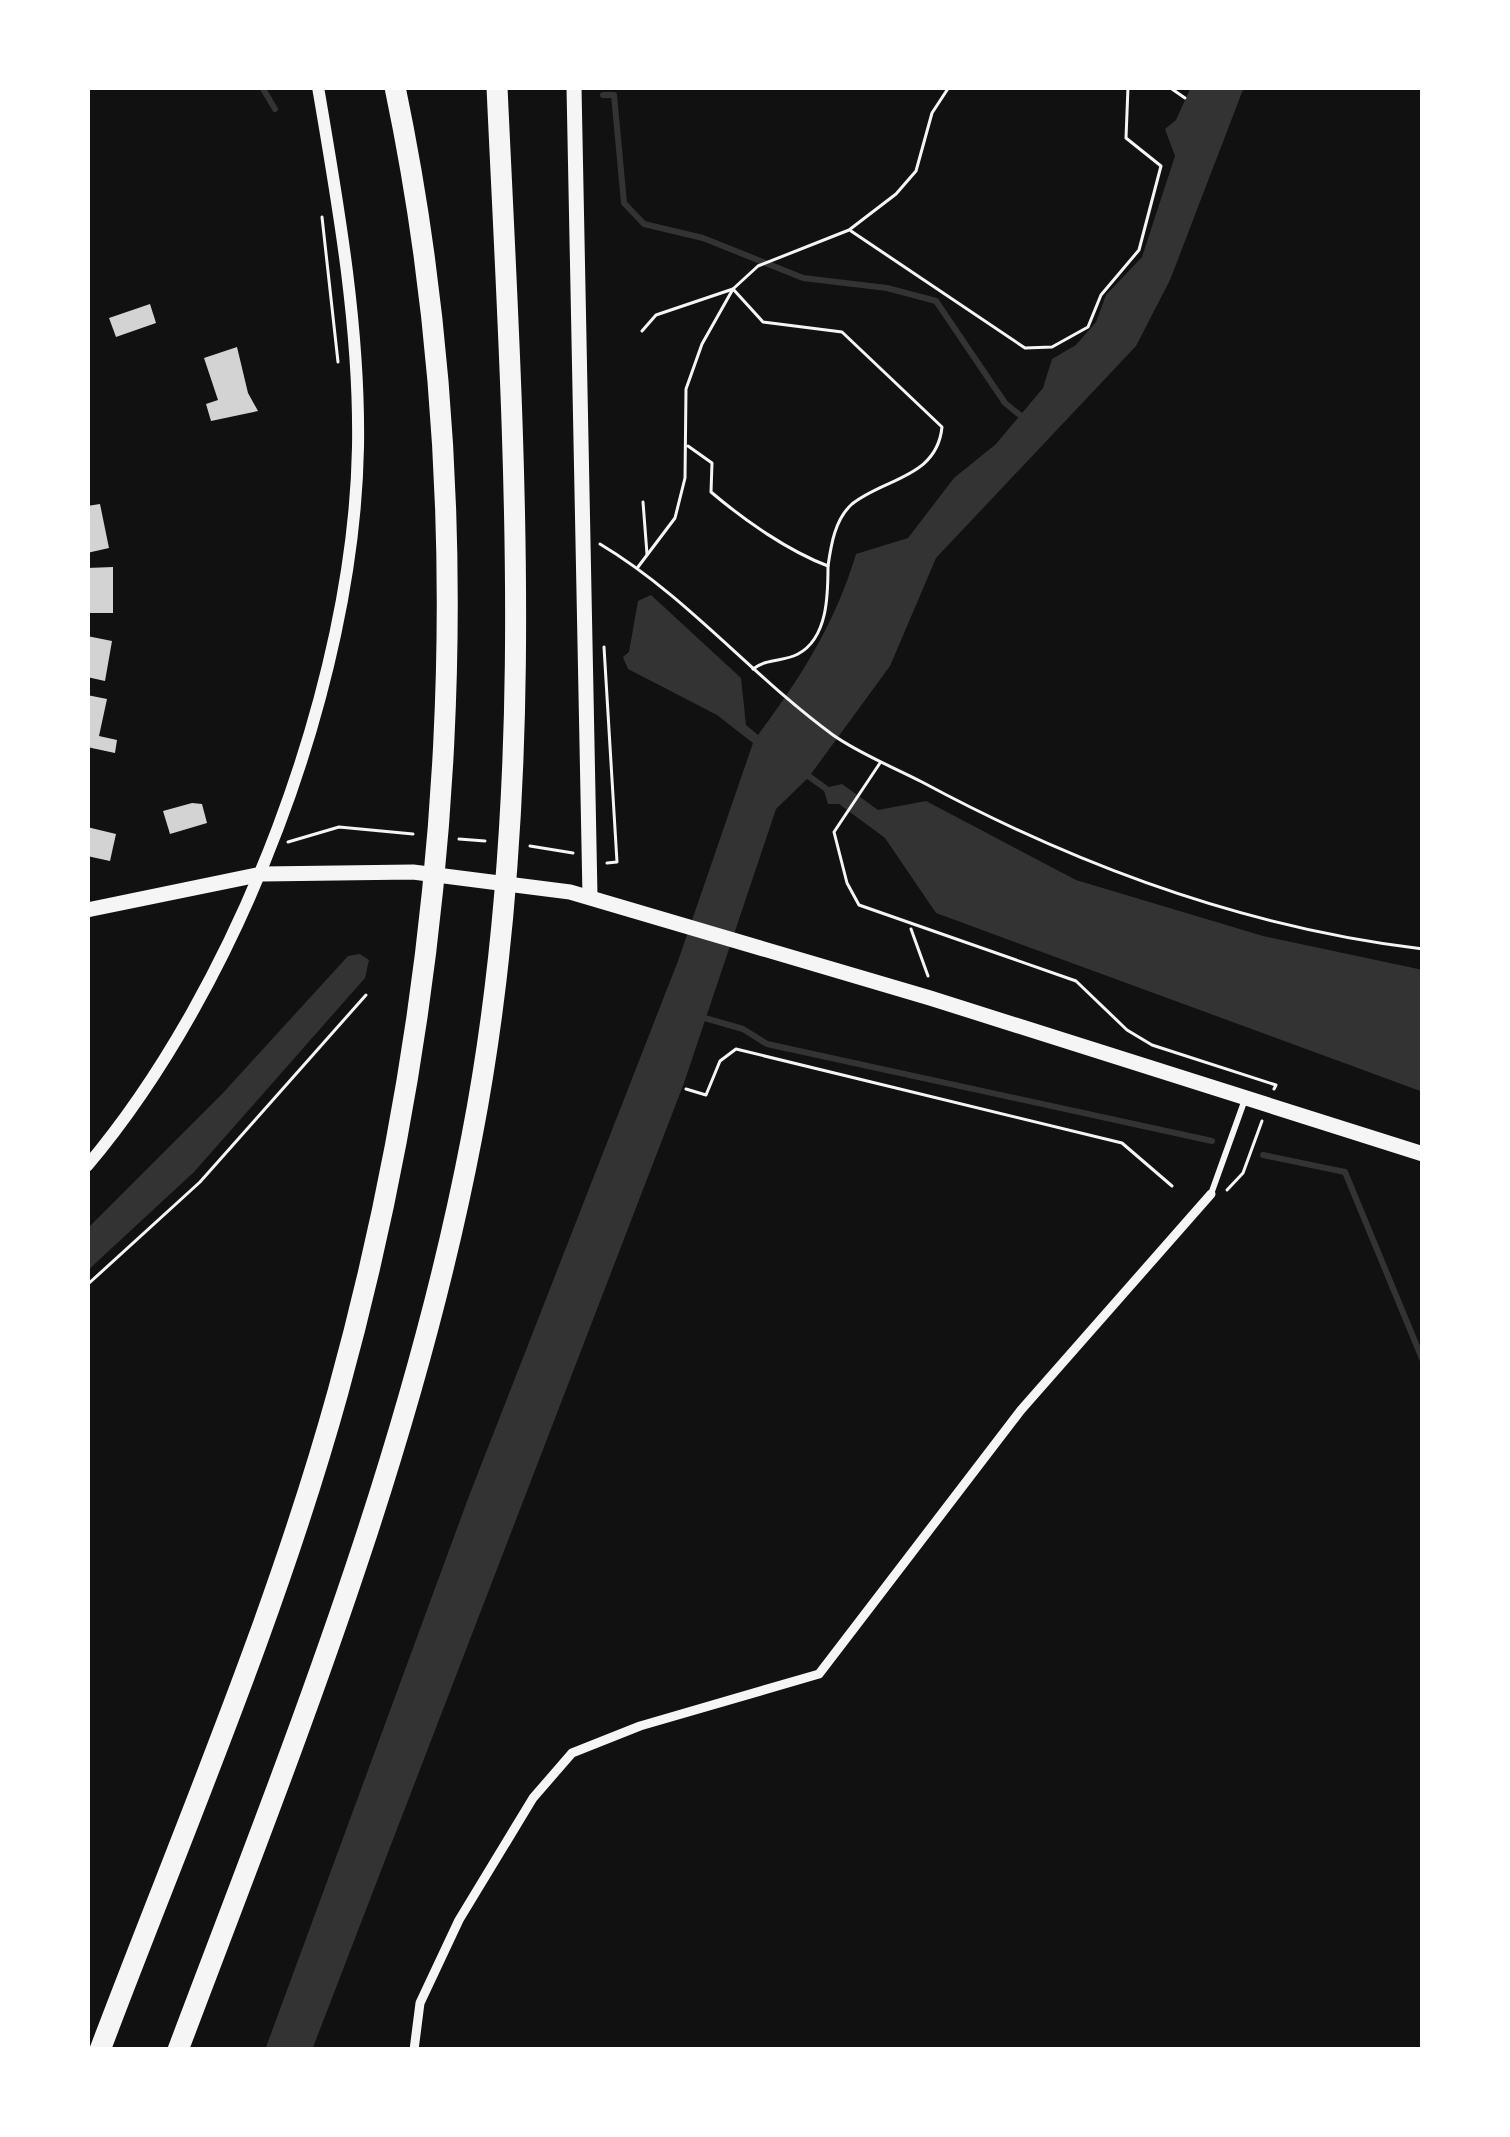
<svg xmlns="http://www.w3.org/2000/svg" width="1510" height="2137" font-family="'IBM Plex Sans',sans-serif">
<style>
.water{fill:#333}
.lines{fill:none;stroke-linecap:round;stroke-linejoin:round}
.stream{stroke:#333;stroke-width:6}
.building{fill:#d3d3d3}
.path{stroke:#f5f5f5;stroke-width:3}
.service{stroke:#f5f5f5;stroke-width:6}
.pedestrian{stroke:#f5f5f5;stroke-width:9}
.minor{stroke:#f5f5f5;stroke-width:12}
.tertiary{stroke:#f5f5f5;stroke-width:15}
.motorway{stroke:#f5f5f5;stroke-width:21}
</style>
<rect width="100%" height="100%" fill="#111"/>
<g class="water">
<path d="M1191,87H1244L1170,280L1136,346L936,558L890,666L811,774L829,787L842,784L878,810L926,801L1076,880L1263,936L1423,970V1092L936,913L885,838L839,804H828L824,791L807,779L776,809L684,1083L312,2050H265L469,1496L678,961L753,743L717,715L628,669L623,657L629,652L638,601L651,595L741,678L746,725L758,735C801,677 835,624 856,554L908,538L954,478L996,444L1043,388L1052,359L1076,345L1096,322L1106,295L1142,257L1175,156L1165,129L1176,120Z"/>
<path d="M360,954L369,960L365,978L194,1172L87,1271V1229L222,1094L348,956Z"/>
</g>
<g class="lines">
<g class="stream">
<path d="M262,87L275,109"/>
<path d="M603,95H614L624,203L644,224L703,238L803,278L887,288L936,301L1005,403L1026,420"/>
<path d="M698,1016L743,1029L767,1044L1212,1141"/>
<path d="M1263,1155L1345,1172L1423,1361"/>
</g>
</g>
<g class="building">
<path d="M150,304L156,323L116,337L109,318Z"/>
<path d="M237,347L248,393L258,411L211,421L206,404L218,400L204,358Z"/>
<path d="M100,504L109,548L87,553V506Z"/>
<path d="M113,567V613H87V568Z"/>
<path d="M87,636L112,641L105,681L87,677Z"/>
<path d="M87,695L107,699L99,736L117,740L115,753L87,747Z"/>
<path d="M192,803L202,804L207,823L170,834L163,811Z"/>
<path d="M87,827L116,834L110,861L87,856Z"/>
</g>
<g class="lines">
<g class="path">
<path d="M1169,87L1185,98"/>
<path d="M322,217L338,362"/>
<path d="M851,231L1025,348L1052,347L1088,327L1101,295L1139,250L1161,166L1126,138L1128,87"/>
<path d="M642,331L656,315L733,289L763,322L842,332L942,427C937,478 884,478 852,504C835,519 831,545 828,566"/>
<path d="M688,446L712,463L711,492C744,520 788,551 828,566C828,594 828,638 798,654C783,662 767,658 753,669"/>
<path d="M643,502L647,554"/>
<path d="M600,544C687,596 752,676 833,735C860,754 893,767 922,782C1078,866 1247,928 1423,949"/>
<path d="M638,567L675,518L685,478L686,389L702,344L733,289L758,266L849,230L896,194L916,171L932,113L949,87"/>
<path d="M604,647L617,862L607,863"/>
<path d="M880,763L834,832L847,883L859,905L1076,981L1127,1030L1152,1045L1276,1085L1274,1089"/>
<path d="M459,839L485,841"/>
<path d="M288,842L339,827L413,834"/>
<path d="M530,846L573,853"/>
<path d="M911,929L928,976"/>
<path d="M686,1089L706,1095L720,1061L736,1049L1122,1143L1172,1186"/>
<path d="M1227,1190L1243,1173L1262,1121"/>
<path d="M87,1285L200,1182L366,995"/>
</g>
<path class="service" d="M1211,1194L1244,1102"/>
<path class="pedestrian" d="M414,2050L420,2003L459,1920L533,1798L572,1753L640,1726L819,1674L1021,1410L1211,1194"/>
<path class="minor" d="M87,1166C239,986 354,683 358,447C360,328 338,204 318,87"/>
<g class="tertiary">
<path d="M574,87L590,896"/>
<path d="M87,910L262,874L413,872L570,892L930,998L1423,1154"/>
</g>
<g class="motorway">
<path d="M100,2050C182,1833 276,1616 338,1392C454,972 485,516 395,87"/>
<path d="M178,2050C292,1748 411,1455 472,1136C539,789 513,437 497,87"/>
</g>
</g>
<rect width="1510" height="2137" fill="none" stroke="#ffffff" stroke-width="180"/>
</svg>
